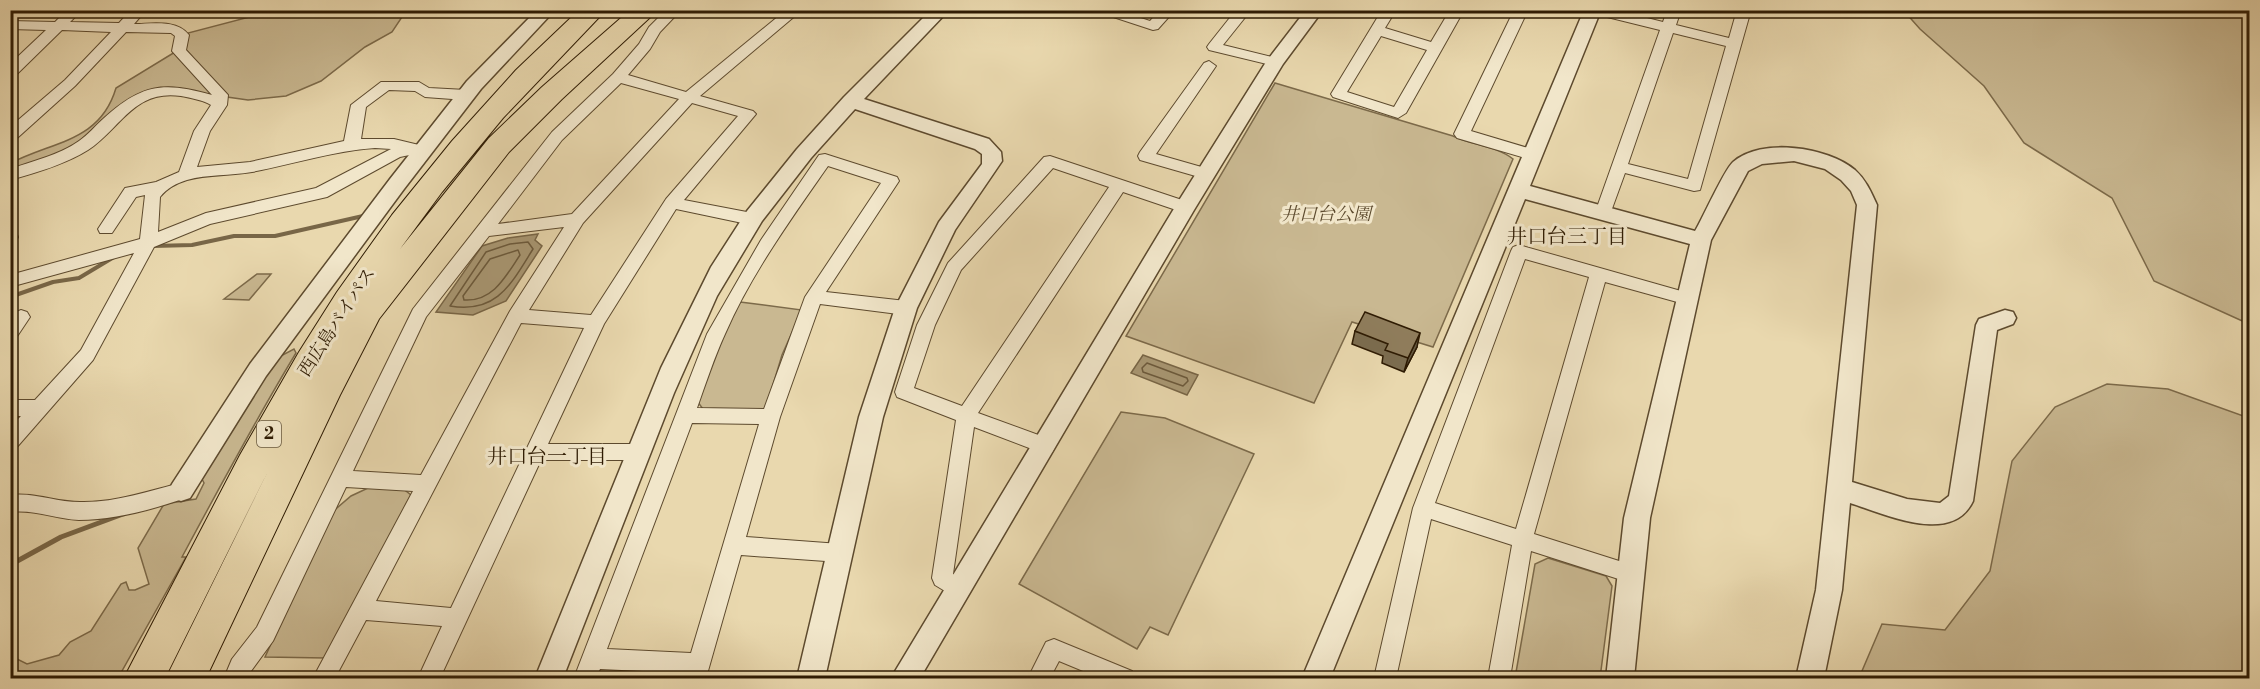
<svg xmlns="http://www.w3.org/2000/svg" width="2260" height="689" font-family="'Libre Bodoni','Noto Serif JP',serif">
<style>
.green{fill:#c9b891;stroke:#7c6a4a;stroke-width:1.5}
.water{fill:#a99874;stroke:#786647;stroke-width:1.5}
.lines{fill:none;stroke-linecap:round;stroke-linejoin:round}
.shore{stroke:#6c5a3c;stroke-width:1.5}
.stream-far1{stroke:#786647;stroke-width:4}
.stream{stroke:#786647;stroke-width:5}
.minor-casing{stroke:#5d4a2e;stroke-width:2}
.tertiary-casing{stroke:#5d4a2e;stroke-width:3}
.motorway-casing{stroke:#2e1b03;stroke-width:2}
.minor{fill:#f1e6ca;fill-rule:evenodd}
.tertiary{fill:#f1e6ca;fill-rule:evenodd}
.motorway{fill:#e9d8ae;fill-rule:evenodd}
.wall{fill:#7b6c4f;stroke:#2e1b03;stroke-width:1.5}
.shaded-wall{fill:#645840;stroke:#2e1b03;stroke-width:1.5}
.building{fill:#8f7d5c;stroke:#2e1b03;stroke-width:1.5}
.labels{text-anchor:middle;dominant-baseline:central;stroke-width:6;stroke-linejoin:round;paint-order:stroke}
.shield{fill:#f1e6ca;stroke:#68583f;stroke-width:1.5}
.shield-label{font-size:16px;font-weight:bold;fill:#2e1b03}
.park-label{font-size:18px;font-style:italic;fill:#5c4a2e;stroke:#f1e6ca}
.street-label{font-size:18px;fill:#2e1b03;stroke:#f1e6ca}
.neighbourhood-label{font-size:20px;fill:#2e1b03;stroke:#f1e6ca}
</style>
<rect width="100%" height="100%" fill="#e9d8ae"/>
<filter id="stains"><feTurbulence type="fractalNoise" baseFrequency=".00333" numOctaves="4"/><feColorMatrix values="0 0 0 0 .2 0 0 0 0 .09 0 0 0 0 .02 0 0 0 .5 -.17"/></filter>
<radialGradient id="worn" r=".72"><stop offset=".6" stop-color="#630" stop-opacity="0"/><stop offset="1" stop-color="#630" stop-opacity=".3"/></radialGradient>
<g class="green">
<path d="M272,11H406L392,32L365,47L321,81L286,96L248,100L227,97L186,50L188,33Z"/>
<path d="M1904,11H2249V324L2154,281L2112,198L2024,143L1984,86L1920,29Z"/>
<path d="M175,52L218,97C188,90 167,81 139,94L67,151L11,171V163C53,141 100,142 116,88Z"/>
<path d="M1275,83L1453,136C1471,145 1497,146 1513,159L1433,347L1352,322L1314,403L1126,336Z"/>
<path d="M257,274H271L249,300L224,299Z"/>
<path d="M740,302L802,310L782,355L766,408L756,413L703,409L697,401L713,357Z"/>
<path d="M294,349L296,353C256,419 219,488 182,557H186L118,678H11V656L27,664L59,655L70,642L91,631L121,584L126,582L129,590H135L149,584L138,548L164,504L196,499L204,483L201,477L273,360Z"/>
<path d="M2107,384L2168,389L2249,418V678H1859L1882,624L1945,630L1990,571L2012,461L2055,407Z"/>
<path d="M1121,412L1165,418L1254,454L1168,635L1150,627L1137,649L1019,584Z"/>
<path d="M368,488H402L411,495L326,658L265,657L331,513L351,496Z"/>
<path d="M1548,558L1606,576L1612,586L1600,678H1515L1535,564Z"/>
</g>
<g class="water">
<path d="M538,234L535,240L542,246L506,301L473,315L436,312L482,246L508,238Z"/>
<path d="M1143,355L1198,375L1187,395L1131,373Z"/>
</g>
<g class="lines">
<g class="shore">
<path d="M528,242L533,249C511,284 497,314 450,306L486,252L510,244Z"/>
<path d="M518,250L520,255C506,276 493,302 464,300L463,296L490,259Z"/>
<path d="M1147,363L1187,378L1188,381L1183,386L1143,372L1142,368Z"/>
</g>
<g class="stream-far1">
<path d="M153,246L192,245L234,236H275L363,216"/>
<path d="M10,297L53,282L79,278L114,257"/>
</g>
<path class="stream" d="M10,565L61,537L123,514"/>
<defs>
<g id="minor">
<path d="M67,10H82L70,22L119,23L131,10H146L134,24C152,24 177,19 189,35L186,50L228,95L227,105L210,131L197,167L250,162L344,141L351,105L381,82H419L429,88L466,90L473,95L466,100L425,97L415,91L389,90L366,107L361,139H394L419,145L421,149L419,153L400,157L327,197L210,224L154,247L93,360L17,447L10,449V427L21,416H10V400H35L81,350L134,253L10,287V275L140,239L145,195L136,197L112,233H100L98,229L125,188L156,182L179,172L194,131L211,105C203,100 191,98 181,96C134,89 121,128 88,150C66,164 36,173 10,180V169C33,161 59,155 79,141C88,135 95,126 103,119C141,84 163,81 212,95L172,51L175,36L171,33L126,32L75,86L15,140L10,141V127L65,80L111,32L62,30L15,76L10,77V64L46,30L10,29V21L55,22ZM375,148L391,149L316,188L206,213L158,232L160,197C167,188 177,183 187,180C208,174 230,176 252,172C293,164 333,151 375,148Z"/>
<path d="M666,10H681L660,32L650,49L628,75L686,92L786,10H802L700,96L753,111L756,114L684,200L752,213L758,215L760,219L758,223L752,225L676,209L604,324L548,444H638L645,446L648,452L645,458L638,460H541L440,678H418L442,626L366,620L335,678H313L413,491L346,487L273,641L246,678H224L232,659L257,627L413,309L552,132L613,74L639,44L649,27ZM621,83L679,99L572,214L498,224L562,140ZM692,103L738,116L666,199L591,315L529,310L583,223ZM564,227L510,311L421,475L353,471L426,317L489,236ZM521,323L584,328L451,608L376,601Z"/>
<path d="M1092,10H1116L1150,21L1160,10H1175L1158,29L1153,30Z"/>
<path d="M1236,10H1251L1223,45L1280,59L1282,62L1280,65L1275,66L1209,50L1207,47L1209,44Z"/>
<path d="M1382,10H1396L1385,28L1431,42L1450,10H1464L1406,113L1398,118L1333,97L1331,94ZM1381,36L1427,50L1394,107L1347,92Z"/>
<path d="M1514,10H1528L1471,131L1538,151L1540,155L1532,160L1457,138L1454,134Z"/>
<path d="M1589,10H1615L1663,22L1667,10H1681L1676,25L1729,38L1737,10H1751L1700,190L1694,191L1625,173L1609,217H1597L1595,213L1660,30L1591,13ZM1673,33L1726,46L1688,179L1628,164Z"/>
<path d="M1209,61L1216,66L1156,154L1212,170L1214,174L1212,178L1206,179L1140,160L1138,156L1140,152L1204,63Z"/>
<path d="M825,154L897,177L899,181L826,292L906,301L912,303L915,308L912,313L906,315L820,304L780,417L746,537L840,544L847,547L850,553L847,559L840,562L741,555L706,678H684L685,673L600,669L596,678H574L707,334L761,240L819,155ZM828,166L881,183L805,297L764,409L697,408C706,383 714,358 725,334C751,274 791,219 828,166ZM692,423L759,424L691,653L607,649Z"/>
<path d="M1050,156L1191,203L1193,207L1191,211L1185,213L1123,192L978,413L1052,440L1055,446L1052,452L1045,454L974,427L953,574L965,583L969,590L965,597L958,599L935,585L932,578L956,420L897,397L895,392L917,325L948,263L1044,157ZM1053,168L1109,187L962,406L914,388L935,325L961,270Z"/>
<path d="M10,230L16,232L18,237L16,241L10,243Z"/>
<path d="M1519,245L1688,293L1694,294L1697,299L1694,304L1688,305L1605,282L1534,534L1638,567L1641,574L1638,581L1631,583L1531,551L1510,678H1488L1512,545L1431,519L1396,678H1374L1413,508L1511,251L1513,247ZM1525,259L1589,277L1516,529L1435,503Z"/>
<path d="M21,310L27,312L30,317L16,338L10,340C10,327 7,315 21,310Z"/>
<path d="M181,483L188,485L191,491L188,497C155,509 115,520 79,520C56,519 34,509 10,512V495C34,492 56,502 80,502C114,503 148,491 181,483Z"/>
<path d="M1054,639L1132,671L1135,678H1100L1059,661L1050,678H1028L1046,642Z"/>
</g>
<g id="tertiary">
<path d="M537,10H555L481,89L404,189L266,376L190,498L181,501L172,498L169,491L172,484L250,364L390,179L467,81Z"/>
<path d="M931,10H949L864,99L989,139L1001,152L1002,161L955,230L917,308L883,417L825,678H797L859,417L895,308L939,222L982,164V154L975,149L855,109L811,158L762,221L717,296L674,393L563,678H535L661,368L711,267L747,211L797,149L844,97Z"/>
<path d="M1306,10H1323L1283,64L1194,210L920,678H891L1178,202L1266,62Z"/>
<path d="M1584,10H1601L1530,186L1695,231C1703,218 1724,170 1733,162C1761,137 1828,147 1855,170C1866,180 1871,192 1877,205L1852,482L1907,499L1940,503L1949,496L1976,325L1979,319L2005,310L2013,312L2016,318L2013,324L1997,330L1973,501C1952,546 1885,514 1850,503L1842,590L1824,678H1796L1816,590L1857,205L1851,191L1841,180L1825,169L1794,161L1762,164L1748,171L1711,240L1650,518L1634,678H1606L1624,518L1690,244L1525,199L1330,678H1302Z"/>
</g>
<path id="motorway" d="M579,10H606L503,118L442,192L400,249L489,138L542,87L630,10H658L562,99L509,152L379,319L340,395L206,678H166L270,467L165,678H124L240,455L299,352L337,292L392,215L452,141L516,70Z"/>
</defs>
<use href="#minor" class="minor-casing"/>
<use href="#tertiary" class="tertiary-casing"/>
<use href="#motorway" class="motorway-casing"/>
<use href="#minor" class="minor"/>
<use href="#tertiary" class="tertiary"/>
<use href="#motorway" class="motorway"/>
</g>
<path class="wall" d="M1355,331L1417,347L1404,372L1382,363L1383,356L1352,344Z"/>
<path class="shaded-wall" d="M1420,333L1417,347L1404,372L1408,358Z"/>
<path class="building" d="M1365,312L1420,333L1408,358L1385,350L1388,344L1355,331Z"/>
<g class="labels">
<rect class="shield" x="257" y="421" width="24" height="26" rx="4.5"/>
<g class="shield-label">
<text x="269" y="434">2</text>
</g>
<g class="park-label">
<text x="1326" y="214">井口台公園</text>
</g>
<g class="street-label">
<text transform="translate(337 322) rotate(-57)">西広島バイパス</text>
</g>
<g class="neighbourhood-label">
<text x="1567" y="237">井口台三丁目</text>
<text x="547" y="457">井口台一丁目</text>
</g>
</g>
<rect width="2260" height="689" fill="none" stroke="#e9d8ae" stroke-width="36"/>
<rect x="12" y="12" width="2236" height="665" fill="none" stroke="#2e1b03" stroke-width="3"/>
<rect x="18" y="18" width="2224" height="653" fill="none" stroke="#2e1b03" stroke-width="1.5"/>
<rect width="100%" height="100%" filter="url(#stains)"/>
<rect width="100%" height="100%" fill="url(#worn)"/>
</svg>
